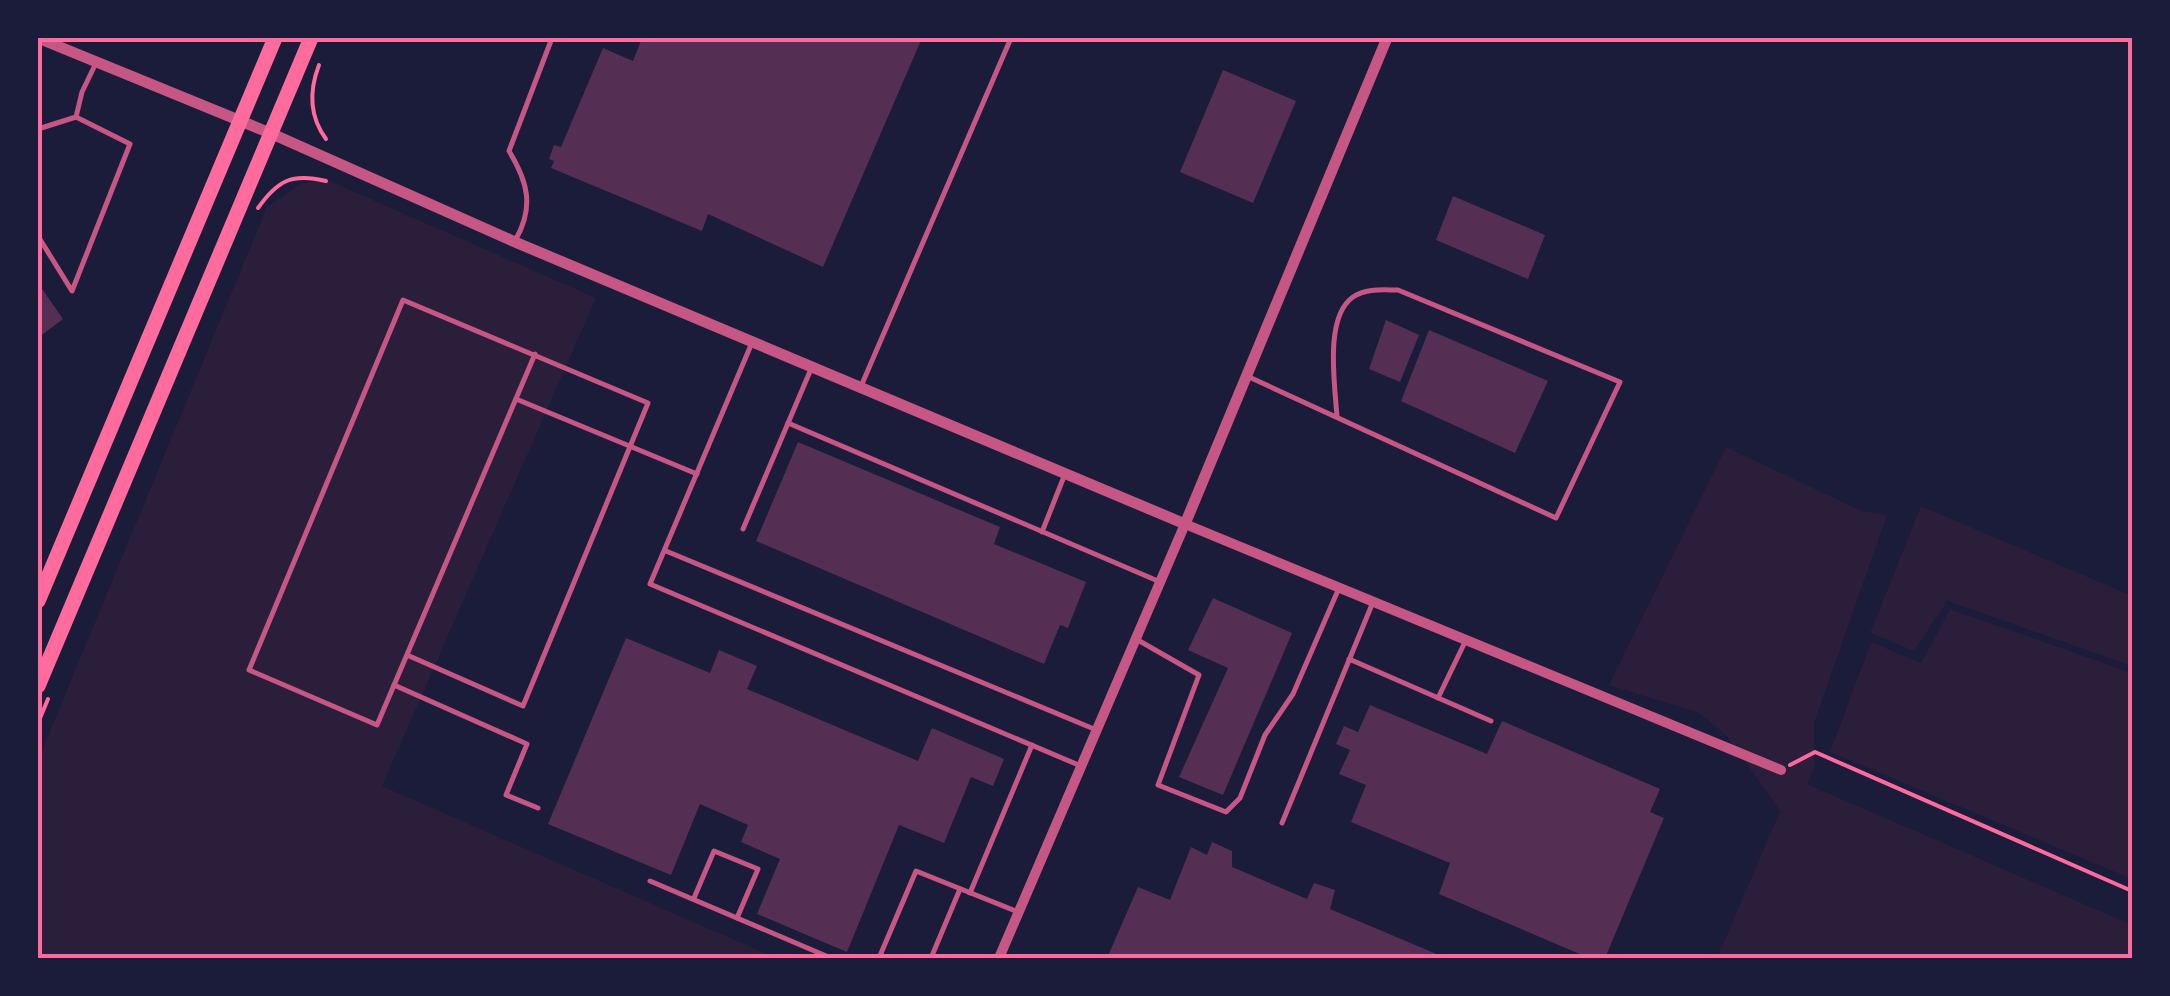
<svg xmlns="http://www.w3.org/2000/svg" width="2170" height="996" font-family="'Golos Text',sans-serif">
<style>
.green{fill:#2a1e3b}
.building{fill:#542f53}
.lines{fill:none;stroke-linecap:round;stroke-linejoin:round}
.path{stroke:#ff6b9d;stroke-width:4}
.service{stroke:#c65784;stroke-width:5}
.minor{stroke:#c65784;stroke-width:10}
.tertiary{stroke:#c65784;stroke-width:11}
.trunk{stroke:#ff6b9d;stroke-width:15}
.neatline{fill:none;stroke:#ff6b9d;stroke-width:4}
</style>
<rect width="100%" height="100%" fill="#1b1b3a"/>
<g class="green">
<path d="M325,179L596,298L382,786L776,958H38V760L267,207L300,184Z"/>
<path d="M1726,447L1862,511L1887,515L1814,723L1815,765L1807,784L2132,925V958H1717L1780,811L1727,736L1699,713L1609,685Z"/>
<path d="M1921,506L2132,596V666L1947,601L1914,651L1870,633Z"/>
<path d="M1950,609L2132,673V879L1830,752L1871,642L1921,663Z"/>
</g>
<g class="building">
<path d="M642,38H922L823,267L708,214L702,231L551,168L554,161L549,159L554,145L561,147L603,48L633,61Z"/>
<path d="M1223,70L1296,101L1253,203L1180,172Z"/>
<path d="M1453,196L1545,235L1528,279L1436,240Z"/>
<path d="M38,283L63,319L38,338Z"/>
<path d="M1386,320L1419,335L1400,382L1369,369Z"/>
<path d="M1429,330L1548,381L1515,453L1401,401Z"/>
<path d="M798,442L1000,527L994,544L1086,582L1068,628L1060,625L1044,664L756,541Z"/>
<path d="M1213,598L1292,633L1223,795L1179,777L1228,668L1188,650Z"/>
<path d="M626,638L710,673L719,650L757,666L747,689L918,761L932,728L1004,759L993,786L971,777L944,843L899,825L847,952L757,914L780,859L741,842L748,825L700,804L671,875L548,824Z"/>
<path d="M1370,705L1487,754L1502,721L1660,789L1650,812L1664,818L1605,958H1589L1439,894L1450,863L1351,822L1366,785L1339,774L1350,750L1336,744L1344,726L1358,732Z"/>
<path d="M1212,842L1232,851V867L1307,899L1314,883L1335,890L1330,909L1446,958H1107L1138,887L1170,900L1191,847L1207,855Z"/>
</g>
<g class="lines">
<g class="path">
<path d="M319,65C309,91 309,116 326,139"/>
<path d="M258,208C278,180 292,173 326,181"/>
<path d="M38,723L48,699"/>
<path d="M1790,765L1815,752L2132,891"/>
</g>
<g class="service">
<path d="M76,117L82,92L95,65"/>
<path d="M38,129L76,117L130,144L72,291L38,236"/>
<path d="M516,239C534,207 528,182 509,151L552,38"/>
<path d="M751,345L650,584L1081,766"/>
<path d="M1249,377L1556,518L1620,382L1398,290C1383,290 1366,288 1353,297C1324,317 1335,385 1337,417"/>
<path d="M862,384L1011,38"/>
<path d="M516,399L697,474"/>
<path d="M788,423L1158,581"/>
<path d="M743,529L811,369"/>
<path d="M1042,532L1065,474"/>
<path d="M666,551L1094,729"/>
<path d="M1136,639L1199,675L1158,785L1226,812L1240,798L1265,735L1293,694L1339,588"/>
<path d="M407,655L523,706L648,403L403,300L249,670L377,725C429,602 482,478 535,354"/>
<path d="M1349,659L1491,721"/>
<path d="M394,685L527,744L506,795L538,808"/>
<path d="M1438,698L1465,642"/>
<path d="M1282,823L1373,602"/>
<path d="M650,881L831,958"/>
<path d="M970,893L1032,745"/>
<path d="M694,898L714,851L758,869L737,918"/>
<path d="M879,958L916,871L1018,912"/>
<path d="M931,958L960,889"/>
</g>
<path class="minor" d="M999,958L1185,524L1781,770"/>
<path class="tertiary" d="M38,38L270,133L515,242L1185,524L1387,38"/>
<g class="trunk">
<path d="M38,601L275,38"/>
<path d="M38,686L311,38"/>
</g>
</g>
<rect width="2170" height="996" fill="none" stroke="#1b1b3a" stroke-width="80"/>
<rect x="40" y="40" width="2090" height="916" class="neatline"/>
</svg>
